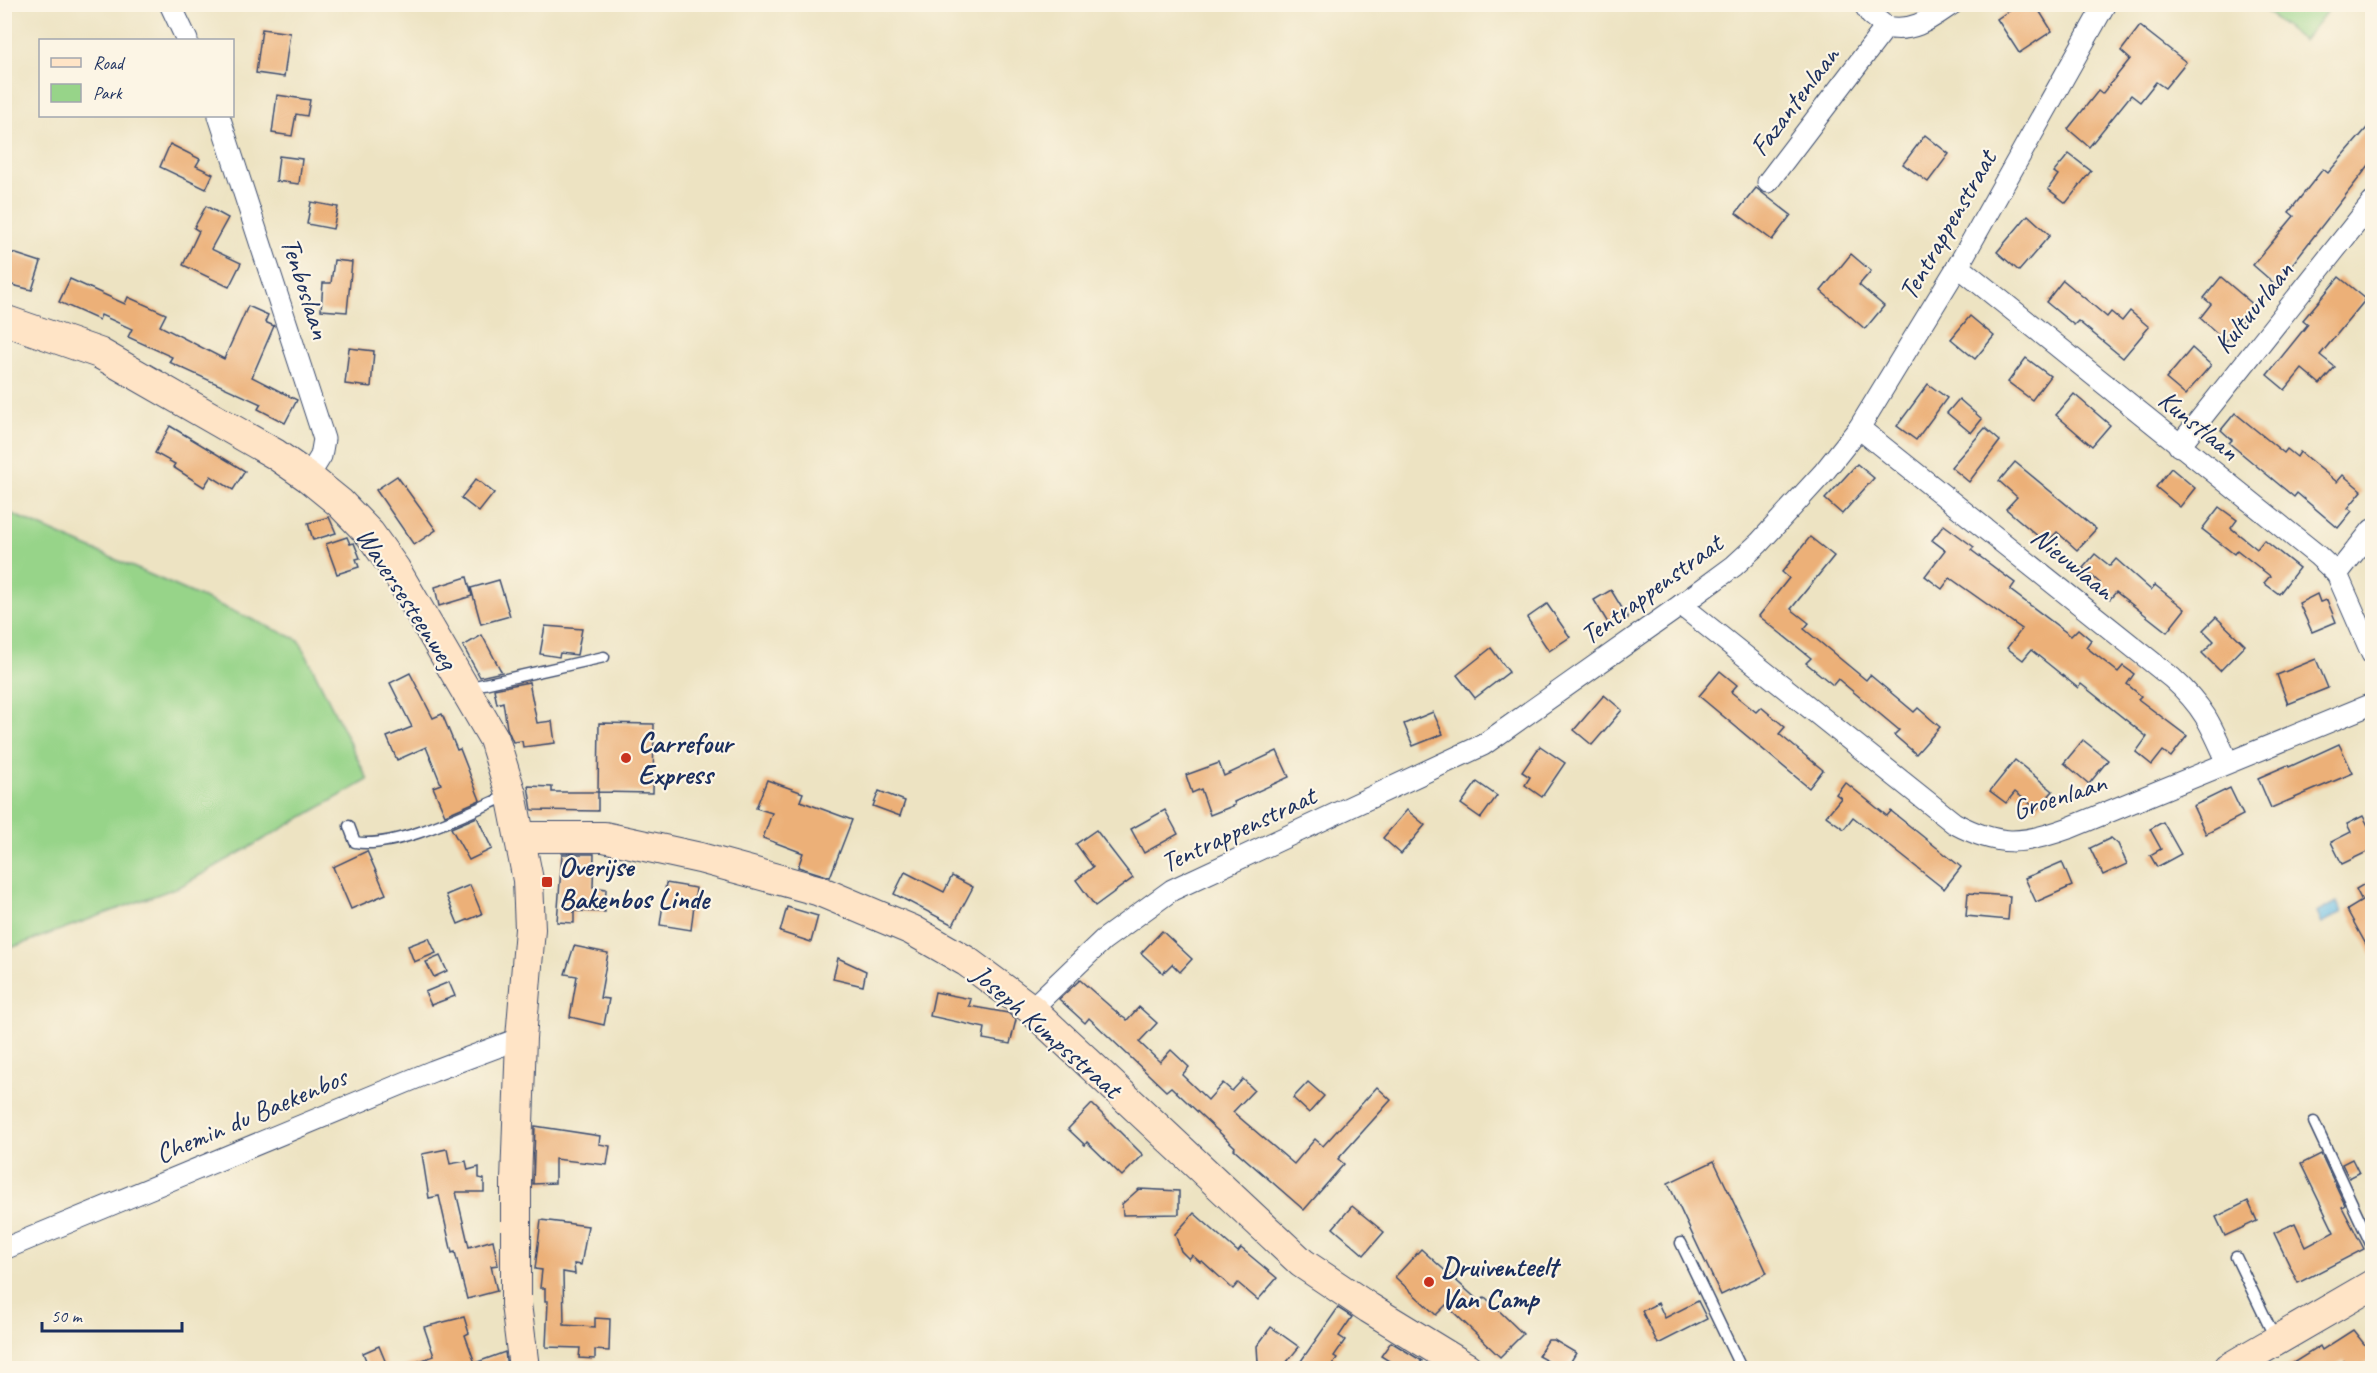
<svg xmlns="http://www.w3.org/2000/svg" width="2377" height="1373" font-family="Caveat,sans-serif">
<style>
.green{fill:#97d489;stroke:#598274;stroke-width:1.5}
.water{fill:#6bbfe7;stroke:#4377a2;stroke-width:1.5}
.building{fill:#ecb078}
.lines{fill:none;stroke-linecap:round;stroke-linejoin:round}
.lane-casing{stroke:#3a4a6d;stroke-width:13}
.street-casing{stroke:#3a4a6d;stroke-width:23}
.secondary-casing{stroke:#3a4a6d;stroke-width:32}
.lane{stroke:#fff;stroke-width:10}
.street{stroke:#fff;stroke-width:21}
.secondary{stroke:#ffe4c6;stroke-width:30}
.poi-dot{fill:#c8321e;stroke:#fcf5e5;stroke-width:2}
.labels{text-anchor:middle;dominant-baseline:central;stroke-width:4.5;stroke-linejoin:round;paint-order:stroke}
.street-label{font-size:28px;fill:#1b2f5e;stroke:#fcf5e5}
.poi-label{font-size:28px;font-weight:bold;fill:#1b2f5e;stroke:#fcf5e5;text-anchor:start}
</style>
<rect width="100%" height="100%" fill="#fcf5e5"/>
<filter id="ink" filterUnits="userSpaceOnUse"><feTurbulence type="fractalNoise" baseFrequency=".0167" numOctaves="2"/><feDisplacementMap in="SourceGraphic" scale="12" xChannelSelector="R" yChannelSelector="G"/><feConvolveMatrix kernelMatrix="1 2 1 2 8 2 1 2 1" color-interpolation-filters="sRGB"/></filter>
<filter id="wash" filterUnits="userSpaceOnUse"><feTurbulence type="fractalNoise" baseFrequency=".008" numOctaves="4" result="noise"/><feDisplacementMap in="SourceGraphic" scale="24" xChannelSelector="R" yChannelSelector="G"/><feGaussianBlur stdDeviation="1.35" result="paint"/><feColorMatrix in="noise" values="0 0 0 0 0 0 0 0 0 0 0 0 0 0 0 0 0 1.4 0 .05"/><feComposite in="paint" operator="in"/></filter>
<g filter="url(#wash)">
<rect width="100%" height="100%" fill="#ede3c2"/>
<g class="green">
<path d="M2258,5H2332L2303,41Z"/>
<path d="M5,511L299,640L368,780L181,886L5,950Z"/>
</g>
<path class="water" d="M2337,902L2342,912L2322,923L2317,913Z"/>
<g id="blocks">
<g class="building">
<path d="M2019,4H2035L2052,31L2019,53L1997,19Z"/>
<path d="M2140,26L2186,62L2165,88L2156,82L2140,102L2131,95L2089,147L2068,129L2098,91L2102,94L2130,59L2121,51Z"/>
<path d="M262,29L290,33L284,77L256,73Z"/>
<path d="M277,95L310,100L307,116L296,114L292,136L272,133Z"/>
<path d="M2373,121V160L2276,285L2253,265L2294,216L2289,212L2323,169L2328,173Z"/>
<path d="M1925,135L1949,154L1928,182L1903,164Z"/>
<path d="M170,144L200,159L196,166L213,174L206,189L160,167Z"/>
<path d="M2069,154L2091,171L2066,203L2048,189L2058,175L2054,172Z"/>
<path d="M279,156L302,159L299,184L276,181Z"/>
<path d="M1756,188L1791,215L1772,240L1736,213Z"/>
<path d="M311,202L338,207L333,229L307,224Z"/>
<path d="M206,206L228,218L211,249L241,263L229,287L183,265L199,231L194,228Z"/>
<path d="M2028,215L2050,235L2019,271L1997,252Z"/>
<path d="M4,250L41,262L32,290L4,283Z"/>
<path d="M1851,254L1871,271L1859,285L1884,306L1865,329L1821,291Z"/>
<path d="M334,260L352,262L347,312L321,310L323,283H331Z"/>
<path d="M2221,277L2255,306L2226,341L2200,318L2211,304L2204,298Z"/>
<path d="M2339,277L2366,299L2320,355L2335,367L2320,384L2302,369L2285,390L2267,375L2308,324L2303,320Z"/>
<path d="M70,279L125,304L128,297L166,314L160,326L224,359L248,306L268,315L265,322L274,326L252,377L297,400L285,423L258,409L261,404L169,362L172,357L128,337L132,329L101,315L99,320L59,302Z"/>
<path d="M2063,280L2107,317L2111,312L2122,321L2130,311L2149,327L2123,358L2078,321L2074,325L2046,302Z"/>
<path d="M1970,316L1994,336L1975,359L1951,339Z"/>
<path d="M349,348L374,351L371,387L345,384Z"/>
<path d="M2192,348L2211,365L2185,395L2166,379Z"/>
<path d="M2026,358L2050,376L2032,400L2008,382Z"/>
<path d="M1928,384L1947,398L1916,440L1897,426Z"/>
<path d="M2074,394L2110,425L2092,446L2056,415Z"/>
<path d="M1959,399L1982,419L1971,433L1947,413Z"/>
<path d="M2235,413L2284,453L2287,449L2297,457L2300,452L2337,482L2343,475L2362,491L2348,508L2352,511L2338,528L2297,493L2294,497L2229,443L2232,440L2221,430Z"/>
<path d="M170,426L245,471L233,490L211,476L204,487L173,467L175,464L155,453Z"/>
<path d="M1985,428L2000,441L1969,482L1951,467Z"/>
<path d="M2015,462L2096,529L2077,550L2057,532L2046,543L2006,509L2017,497L1999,481Z"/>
<path d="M1857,464L1874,478L1842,514L1825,499Z"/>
<path d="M2171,468L2195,488L2180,507L2156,487Z"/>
<path d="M397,476L436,530L414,545L376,490Z"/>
<path d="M476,479L494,493L479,512L461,498Z"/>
<path d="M2219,507L2237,520L2231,528L2257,549L2264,540L2299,568L2279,594L2264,583L2270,576L2237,550L2234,554L2202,529Z"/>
<path d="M329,517L336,533L313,540L308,523Z"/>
<path d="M1944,525L1974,547L1971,550L2015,583L2010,590L2071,636L2078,629L2091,640L2086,647L2118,672L2123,666L2134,674L2127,684L2141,696L2138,699L2187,736L2171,757L2163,751L2152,765L2136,752L2147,737L2081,684L2078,688L2031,650L2023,660L2007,648L2022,629L1950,578L1942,589L1925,576L1945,550L1932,540Z"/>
<path d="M347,537L350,544L354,543L360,558L356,559L359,567L337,574L326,544Z"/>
<path d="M1810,537L1834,556L1791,609L1809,623L1804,629L1866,680L1870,675L1914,712L1918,708L1940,727L1916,754L1894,735L1899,730L1838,679L1833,685L1806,663L1811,658L1759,616L1789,578L1782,572Z"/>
<path d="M2095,554L2110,566L2116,559L2151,590L2155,585L2185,609L2167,632L2116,592L2110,599L2097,587L2100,583L2083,568Z"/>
<path d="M467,577L472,596L439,606L435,587Z"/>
<path d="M499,580L510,616L481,624L471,588Z"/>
<path d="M1611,590L1628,618L1611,628L1594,600Z"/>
<path d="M2317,594L2320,602L2327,600L2336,622L2312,632L2299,603Z"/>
<path d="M1547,604L1570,637L1549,651L1527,618Z"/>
<path d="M2216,617L2245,645L2220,671L2202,653L2214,641L2203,630Z"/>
<path d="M545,626L582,629L577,655L560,653L559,657L540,654Z"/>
<path d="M482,635L500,669L502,672L480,677L463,646Z"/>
<path d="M1491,648L1509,672L1475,698L1457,675Z"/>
<path d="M2316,659L2328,688L2288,704L2277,675Z"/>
<path d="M1720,671L1737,685L1731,692L1756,712L1761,707L1785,727L1779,734L1823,770L1809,788L1699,696Z"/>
<path d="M410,673L433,718L442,714L457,750L460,749L480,800L445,815L433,787L441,784L426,747L397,760L387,737L412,727L390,683Z"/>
<path d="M529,682L537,723L552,721L555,743L523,747L522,741L513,742L507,728L503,702L497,704L494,689Z"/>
<path d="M1604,695L1622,710L1592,745L1574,730Z"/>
<path d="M1433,712L1443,734L1413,746L1404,724Z"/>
<path d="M599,723L654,724L653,793L598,792V811L532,810L528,786L552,787V792H598Z"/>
<path d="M2083,740L2108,760L2089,784L2064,763Z"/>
<path d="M2339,744L2353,773L2271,808L2258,778L2288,765L2289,767Z"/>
<path d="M1540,746L1565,763L1542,797L1525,785L1530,777L1522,772Z"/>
<path d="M1277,751L1289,777L1234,802L1235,805L1210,815L1201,789L1192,793L1186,775L1219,763L1224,776Z"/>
<path d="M2015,760L2053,791L2037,809L2015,792L2006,803L1990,791Z"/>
<path d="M767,780L803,793L800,801L852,820L830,877L798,867L803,853L763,838L772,813L756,808Z"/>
<path d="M1477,782L1497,796L1481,818L1461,804Z"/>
<path d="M1845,782L1887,816L1891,811L1961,867L1944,889L1853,817L1844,829L1826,816L1841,798L1836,794Z"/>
<path d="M2230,788L2243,815L2206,834L2193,806Z"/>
<path d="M879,791L905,801L900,816L873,806Z"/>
<path d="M1165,810L1178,834L1144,853L1131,829Z"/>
<path d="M1407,810L1425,825L1401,854L1383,838Z"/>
<path d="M2363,816L2373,835V849L2342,864L2331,842L2351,832L2347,824Z"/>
<path d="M477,817L492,849L469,860L451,828Z"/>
<path d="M2163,822L2181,854L2157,867L2150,855L2161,849L2150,829Z"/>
<path d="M1096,830L1133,878L1095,906L1076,880L1093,867L1076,844Z"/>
<path d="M2111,838L2118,844L2127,864L2103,875L2090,848Z"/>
<path d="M367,851L386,894L351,909L333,867Z"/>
<path d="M562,854H594L593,887L606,889L605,912L574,911V923L557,922Z"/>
<path d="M2062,862L2072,886L2036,902L2025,878Z"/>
<path d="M905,872L944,892L952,876L973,887L953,925L894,894Z"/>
<path d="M2373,879V957L2347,910L2362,901L2356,889Z"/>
<path d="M666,883L696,888L691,930L660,925Z"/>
<path d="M470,885L482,914L458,924L446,895Z"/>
<path d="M1968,893L2010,896L2008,920L1966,916Z"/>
<path d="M787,907L818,916L811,942L780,932Z"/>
<path d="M1162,931L1192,959L1180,972L1172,964L1163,973L1141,953Z"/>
<path d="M429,938L436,953L414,962L408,946Z"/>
<path d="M574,946L608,953L600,998L609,999L604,1025L570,1017L577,976L565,974Z"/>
<path d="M440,956L447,971L434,977L426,962Z"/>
<path d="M838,958L866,971L863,986L833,979Z"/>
<path d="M1080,980L1121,1016L1127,1020L1139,1007L1157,1023L1139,1042L1160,1062L1171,1050L1189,1067L1182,1075L1208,1100L1223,1083L1232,1091L1243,1079L1254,1090L1233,1112L1294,1164L1315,1139L1323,1146L1377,1087L1391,1100L1338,1159L1344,1164L1304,1210L1234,1149L1235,1147L1171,1087L1166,1091L1089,1018L1085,1023L1059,999Z"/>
<path d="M449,982L455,996L431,1005L425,992Z"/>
<path d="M935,992L971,999L969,1006L1008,1013L1016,1020L1010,1044L983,1039L985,1028L930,1016Z"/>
<path d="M1308,1082L1324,1096L1309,1113L1293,1098Z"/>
<path d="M1092,1104L1143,1155L1122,1176L1087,1142L1085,1145L1068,1129Z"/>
<path d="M535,1126L600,1136L599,1144L610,1146L607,1165L555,1159V1183L533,1184Z"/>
<path d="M447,1149L450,1164L466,1161L468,1170L479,1167V1178L484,1179V1192H456L469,1247L493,1240L498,1265L491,1266L497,1291L467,1299L455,1252L452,1253L439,1196L429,1198L422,1154Z"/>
<path d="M2321,1154L2345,1205L2342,1207L2364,1249L2298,1283L2274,1233L2295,1223L2306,1247L2334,1232L2301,1164Z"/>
<path d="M2352,1159L2359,1173L2349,1178L2342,1164Z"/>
<path d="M1714,1161L1767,1273L1721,1295L1668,1183Z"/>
<path d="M1139,1189L1179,1191V1214L1123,1215L1122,1204Z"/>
<path d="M2248,1201L2257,1221L2225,1236L2216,1217Z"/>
<path d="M1352,1206L1384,1232L1364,1255L1333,1228Z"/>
<path d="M1194,1213L1238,1252L1241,1248L1277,1278L1258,1300L1238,1283L1233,1289L1202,1261L1200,1262L1192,1255L1189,1259L1181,1251L1175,1234Z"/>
<path d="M541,1220L588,1226L581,1265L574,1264L575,1274L563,1272L564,1325L595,1327V1318L610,1319L609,1351L595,1350V1359L579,1358L580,1348L546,1347L548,1301H545V1288H540L542,1270L535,1269Z"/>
<path d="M1421,1249L1480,1302L1485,1297L1523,1334L1500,1357L1446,1305L1436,1315L1395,1277Z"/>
<path d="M1698,1301L1707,1319L1658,1344L1642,1311L1658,1303L1665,1318Z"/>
<path d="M1338,1308L1352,1317L1339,1336L1345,1340L1334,1356L1337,1358L1330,1368H1313L1301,1361Z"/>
<path d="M464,1317L469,1333L465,1335L475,1363L505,1352L507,1368H405V1366L434,1356L424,1327Z"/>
<path d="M1271,1327L1299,1347L1282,1368H1266L1258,1362L1257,1346Z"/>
<path d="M2353,1330L2373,1355V1358L2364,1363L2368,1368H2349L2344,1361L2332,1368H2285L2320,1346L2322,1350Z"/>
<path d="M1548,1340H1554L1576,1353L1567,1368H1560L1538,1356Z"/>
<path d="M1391,1342L1422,1361L1415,1368H1400L1381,1356Z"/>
<path d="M379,1346L388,1368H369L363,1353Z"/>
</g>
</g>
</g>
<g filter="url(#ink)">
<use href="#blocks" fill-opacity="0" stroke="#3a4a6d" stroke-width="1.5"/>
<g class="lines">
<defs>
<g id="lane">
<path d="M466,688L604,657"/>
<path d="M349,826L355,842C395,850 471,811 509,795"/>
<path d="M2314,1122L2372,1246"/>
<path d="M1681,1243L1741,1368"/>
<path d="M2236,1257L2275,1338"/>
</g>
<g id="street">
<path d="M170,4L187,40"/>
<path d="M1864,4L1871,15L1886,27"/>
<path d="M219,116L324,439L321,456L308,477"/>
<path d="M1768,182L1886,27C1913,33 1930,19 1952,4"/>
<path d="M1958,266L2317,555L2337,574L2372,654"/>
<path d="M1859,428L2172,678C2203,706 2211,724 2227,761"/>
<path d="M2179,446L2372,203"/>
<path d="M2337,574L2372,530"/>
<path d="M1681,605L1954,823C1999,847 2022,845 2069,828L2372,704"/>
<path d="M1031,1009L1103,940L1172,890L1483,745L1681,605L1734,566L1759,543L1824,472L1859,428L1958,266L2105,4"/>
<path d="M4,1249L433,1071L521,1038"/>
</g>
<g id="secondary">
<path d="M4,320L99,353L275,454L308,477L340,503L370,534L395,569L494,739L511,794L528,880L530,929L521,1038L516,1181V1304L524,1368"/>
<path d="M520,837H604L700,858L817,890L912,930L966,961L1031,1009L1302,1263L1369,1308L1467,1368"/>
<path d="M2229,1368L2372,1285"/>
</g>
</defs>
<use href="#lane" class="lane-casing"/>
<use href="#street" class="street-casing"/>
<use href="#secondary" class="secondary-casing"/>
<use href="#lane" class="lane"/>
<use href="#street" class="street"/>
<use href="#secondary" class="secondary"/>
</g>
</g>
<g class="poi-dot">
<circle cx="626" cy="758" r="6"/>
<rect x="541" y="876" width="12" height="12" rx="3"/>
<circle cx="1429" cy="1282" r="6"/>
</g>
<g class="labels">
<g class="street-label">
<text transform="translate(1794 101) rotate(-53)">Fazantenlaan</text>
<text transform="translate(1947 225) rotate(-60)">Tentrappenstraat</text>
<text transform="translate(306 288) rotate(72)">Tenboslaan</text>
<text transform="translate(2253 307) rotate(-51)">Kultuurlaan</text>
<text transform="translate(2199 425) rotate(39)">Kunstlaan</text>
<text transform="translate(2073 563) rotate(39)">Nieuwlaan</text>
<text transform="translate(1651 589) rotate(-36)">Tentrappenstraat</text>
<text transform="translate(407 598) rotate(57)">Waversesteenweg</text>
<text transform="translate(2059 796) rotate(-18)">Groenlaan</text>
<text transform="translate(1238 829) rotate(-25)">Tentrappenstraat</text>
<text transform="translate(1047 1031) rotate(41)">Joseph Kumpsstraat</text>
<text transform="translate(251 1115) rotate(-23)">Chemin du Baekenbos</text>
</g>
<g class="poi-label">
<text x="638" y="742">Carrefour<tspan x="638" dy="32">Express</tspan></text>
<text x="559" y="866">Overijse<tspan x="559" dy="32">Bakenbos Linde</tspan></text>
<text x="1441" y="1266">Druiventeelt<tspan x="1441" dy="32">Van Camp</tspan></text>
</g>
</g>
<rect width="2377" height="1373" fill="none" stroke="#fcf5e5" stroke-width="24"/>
<rect x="39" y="39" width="195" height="78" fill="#fcf5e5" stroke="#a2a6af" stroke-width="1.5"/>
<rect x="51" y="58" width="30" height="9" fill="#ffe4c6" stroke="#a2a6af" stroke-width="1.5"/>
<text x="93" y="69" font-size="18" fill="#1b2f5e">Road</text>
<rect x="51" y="84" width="30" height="18" fill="#97d489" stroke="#a2a6af" stroke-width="1.5"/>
<text x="93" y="99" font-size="18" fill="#1b2f5e">Park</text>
<path d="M42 1322v9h140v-9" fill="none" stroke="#1b2f5e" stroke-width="3"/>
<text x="51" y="1322" font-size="18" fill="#1b2f5e" stroke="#fcf5e5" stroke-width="4.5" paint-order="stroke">50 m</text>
</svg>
